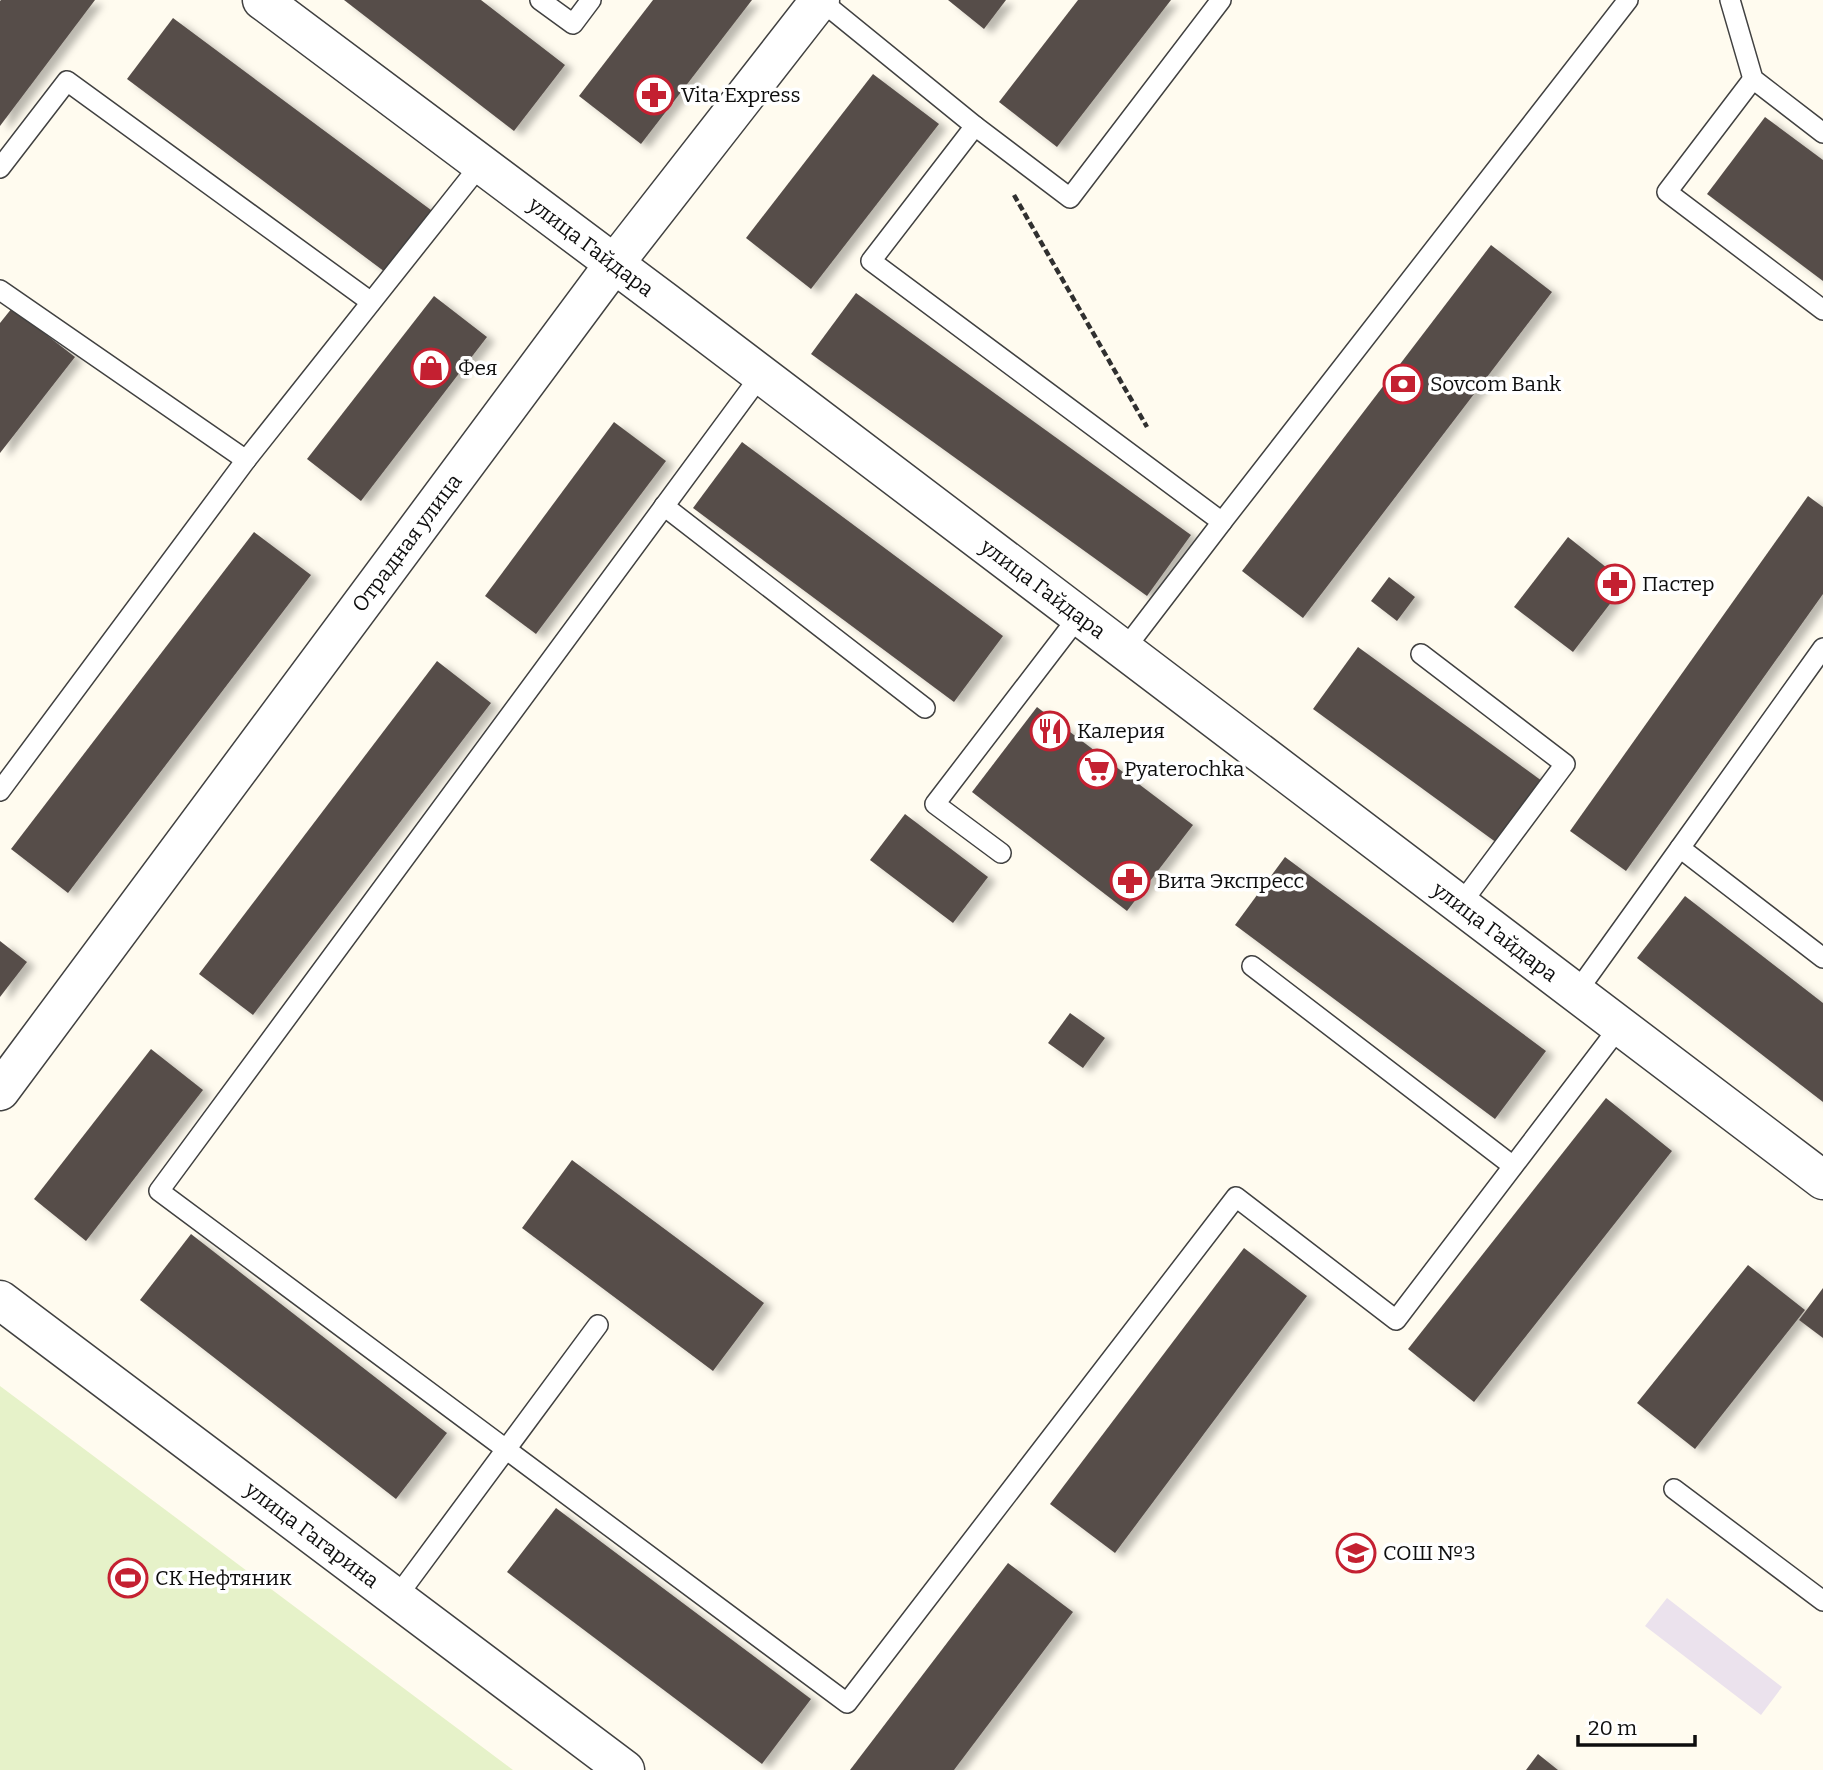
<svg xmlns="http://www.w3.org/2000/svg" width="1823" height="1770" font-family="Bitter,serif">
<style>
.industrial{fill:#ebe2ed}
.pitch{fill:#e6f2c9}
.building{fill:#574e4a;filter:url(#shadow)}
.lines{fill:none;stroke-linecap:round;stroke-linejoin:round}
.service-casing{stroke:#414141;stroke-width:22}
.minor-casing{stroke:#414141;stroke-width:41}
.path{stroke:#303030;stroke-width:4.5;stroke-dasharray:7 3.5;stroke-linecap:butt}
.service{stroke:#fff;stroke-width:19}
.minor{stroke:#fff;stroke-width:38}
.labels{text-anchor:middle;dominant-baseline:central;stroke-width:7;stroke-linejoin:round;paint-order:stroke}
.poi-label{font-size:21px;fill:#0e0e0e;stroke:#fff;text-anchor:start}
.street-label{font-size:21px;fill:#0e0e0e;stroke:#fff}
</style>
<defs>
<filter id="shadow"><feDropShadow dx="8" dy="4.5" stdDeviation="3.5" flood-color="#0004"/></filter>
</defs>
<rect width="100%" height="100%" fill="#fffbef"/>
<path class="industrial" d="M1667,1598L1782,1687L1761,1715L1645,1626Z"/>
<path class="pitch" d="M0,1386L513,1770H0Z"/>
<g class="building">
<path d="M1,0H95L0,126V1Z"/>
<path d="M344,0H481L565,65L514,131Z"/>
<path d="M653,0H752L641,144L579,96Z"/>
<path d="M948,0H1006L984,29Z"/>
<path d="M1078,0H1171L1057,147L999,102Z"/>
<path d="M173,18L435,213L389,275L127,79Z"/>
<path d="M873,74L939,124L811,289L746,238Z"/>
<path d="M1765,117L1823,160V281L1707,194Z"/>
<path d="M1491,245L1552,292L1303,618L1242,571Z"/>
<path d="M856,293L1191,535L1147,596L811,354Z"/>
<path d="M434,296L487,337L361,501L307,459Z"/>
<path d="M12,308L75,357L0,453V323Z"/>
<path d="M614,422L666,461L536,634L485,596Z"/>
<path d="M742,442L1003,636L954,702L693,508Z"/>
<path d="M1808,496L1823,507V594L1626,871L1570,831Z"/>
<path d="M254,532L311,575L68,893L11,849Z"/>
<path d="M1568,537L1626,583L1573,652L1514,607Z"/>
<path d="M1389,577L1415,597L1397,621L1371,601Z"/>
<path d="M1358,647L1542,781L1497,843L1313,709Z"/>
<path d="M437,661L491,703L253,1015L199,974Z"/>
<path d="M1037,707L1193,825L1127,911L972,792Z"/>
<path d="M905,814L988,877L953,923L870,860Z"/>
<path d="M1285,857L1546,1051L1495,1119L1235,925Z"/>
<path d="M1685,896L1823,1003V1102L1637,958Z"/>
<path d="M0,941L27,962L0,997Z"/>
<path d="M1070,1013L1105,1038L1083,1068L1048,1043Z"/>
<path d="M151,1049L203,1090L86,1241L34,1199Z"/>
<path d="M1606,1098L1672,1151L1474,1402L1408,1349Z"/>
<path d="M572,1160L764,1303L713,1371L522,1228Z"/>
<path d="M191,1234L447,1433L396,1499L140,1300Z"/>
<path d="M1244,1248L1307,1296L1115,1553L1050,1504Z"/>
<path d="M1748,1265L1805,1310L1695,1449L1637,1403Z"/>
<path d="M1823,1288V1338L1799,1320Z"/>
<path d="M556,1508L811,1699L762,1764L507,1572Z"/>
<path d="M1008,1563L1073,1612L954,1770H850Z"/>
<path d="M1538,1754L1558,1770H1526Z"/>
</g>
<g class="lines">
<defs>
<g id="service">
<path d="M540,0L573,24L591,0"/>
<path d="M820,0L975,126"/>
<path d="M1730,0L1753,79L1823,133"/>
<path d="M1753,79L1667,192L1823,310"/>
<path d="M0,168L67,81L371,302"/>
<path d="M0,290L246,460L481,164"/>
<path d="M761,375L159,1191L847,1703L1236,1197L1396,1320L1620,1026"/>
<path d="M664,506L925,708"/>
<path d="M1222,522L1628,0"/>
<path d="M1124,650L1222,522L871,261L975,126L1070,198L1221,0"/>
<path d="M1421,654L1565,764L1460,905"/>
<path d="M0,791L246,460"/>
<path d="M1680,848L1823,648"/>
<path d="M1001,853L935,804L1079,616"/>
<path d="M1252,966L1513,1166"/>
<path d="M1576,993L1680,848L1823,958"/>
<path d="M1674,1489L1823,1601"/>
<path d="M396,1598L598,1325"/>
</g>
<g id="minor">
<path d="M262,0L664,301L1823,1180"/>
<path d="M0,1091L614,264L820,0"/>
<path d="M0,1300L625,1770"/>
</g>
</defs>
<use href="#service" class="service-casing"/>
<use href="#minor" class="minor-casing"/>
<path class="path" d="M1014,195L1147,427"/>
<use href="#service" class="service"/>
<use href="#minor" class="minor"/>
</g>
<defs>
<symbol id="pharmacy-ring" viewBox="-11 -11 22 22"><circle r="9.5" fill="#fff" stroke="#c42031" stroke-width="1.5"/><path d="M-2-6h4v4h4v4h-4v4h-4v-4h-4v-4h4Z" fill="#c42031"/></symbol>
<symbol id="shop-ring" viewBox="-11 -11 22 22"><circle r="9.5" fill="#fff" stroke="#c42031" stroke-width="1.5"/><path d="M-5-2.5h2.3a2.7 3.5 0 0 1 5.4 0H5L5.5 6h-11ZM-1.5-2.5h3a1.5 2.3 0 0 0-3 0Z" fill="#c42031"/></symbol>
<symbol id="bank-ring" viewBox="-11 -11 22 22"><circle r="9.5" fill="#fff" stroke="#c42031" stroke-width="1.5"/><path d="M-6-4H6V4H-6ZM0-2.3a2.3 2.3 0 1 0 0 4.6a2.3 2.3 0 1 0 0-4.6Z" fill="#c42031"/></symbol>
<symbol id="restaurant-ring" viewBox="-11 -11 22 22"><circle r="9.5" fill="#fff" stroke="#c42031" stroke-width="1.5"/><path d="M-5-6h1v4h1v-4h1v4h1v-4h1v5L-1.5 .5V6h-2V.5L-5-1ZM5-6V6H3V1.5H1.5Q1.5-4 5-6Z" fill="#c42031"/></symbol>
<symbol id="supermarket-ring" viewBox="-11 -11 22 22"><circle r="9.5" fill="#fff" stroke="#c42031" stroke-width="1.5"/><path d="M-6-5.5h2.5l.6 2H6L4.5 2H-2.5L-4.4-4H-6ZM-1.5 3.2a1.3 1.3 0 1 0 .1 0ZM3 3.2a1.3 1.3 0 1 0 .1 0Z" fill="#c42031"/></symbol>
<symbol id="school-ring" viewBox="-11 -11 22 22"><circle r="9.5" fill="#fff" stroke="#c42031" stroke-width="1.5"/><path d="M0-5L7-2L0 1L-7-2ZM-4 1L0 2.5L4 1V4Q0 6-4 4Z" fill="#c42031"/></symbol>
<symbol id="stadium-ring" viewBox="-11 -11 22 22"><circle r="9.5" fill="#fff" stroke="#c42031" stroke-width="1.5"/><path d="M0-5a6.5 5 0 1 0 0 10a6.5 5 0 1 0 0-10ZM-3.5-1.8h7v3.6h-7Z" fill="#c42031"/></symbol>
</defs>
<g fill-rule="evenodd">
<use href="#pharmacy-ring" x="632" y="73" width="44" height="44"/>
<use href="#shop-ring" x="409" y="346" width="44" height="44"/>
<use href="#bank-ring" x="1381" y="362" width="44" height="44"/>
<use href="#pharmacy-ring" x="1593" y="562" width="44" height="44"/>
<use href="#restaurant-ring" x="1028" y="709" width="44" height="44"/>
<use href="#supermarket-ring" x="1075" y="747" width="44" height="44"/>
<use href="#pharmacy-ring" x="1108" y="859" width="44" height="44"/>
<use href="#school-ring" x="1334" y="1531" width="44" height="44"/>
<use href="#stadium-ring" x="106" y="1556" width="44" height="44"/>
</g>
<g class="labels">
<g class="poi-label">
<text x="681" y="95">Vita Express</text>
<text x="458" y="368">Фея</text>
<text x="1430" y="384">Sovcom Bank</text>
<text x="1642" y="584">Пастер</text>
<text x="1077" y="731">Калерия</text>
<text x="1124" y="769">Pyaterochka</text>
<text x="1157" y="881">Вита Экспресс</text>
<text x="1383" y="1553">СОШ №3</text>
<text x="155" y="1578">СК Нефтяник</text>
</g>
<g class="street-label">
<text transform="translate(591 247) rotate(37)">улица Гайдара</text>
<text transform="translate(407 543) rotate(-53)">Отрадная улица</text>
<text transform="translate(1043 589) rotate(37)">улица Гайдара</text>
<text transform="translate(1495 932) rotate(37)">улица Гайдара</text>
<text transform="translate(312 1535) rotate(37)">улица Гагарина</text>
</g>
</g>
<path d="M1578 1735v10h117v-10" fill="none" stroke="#0e0e0e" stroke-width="3.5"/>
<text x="1588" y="1735" font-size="21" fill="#0e0e0e" stroke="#ffffff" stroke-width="5" paint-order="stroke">20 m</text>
</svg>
